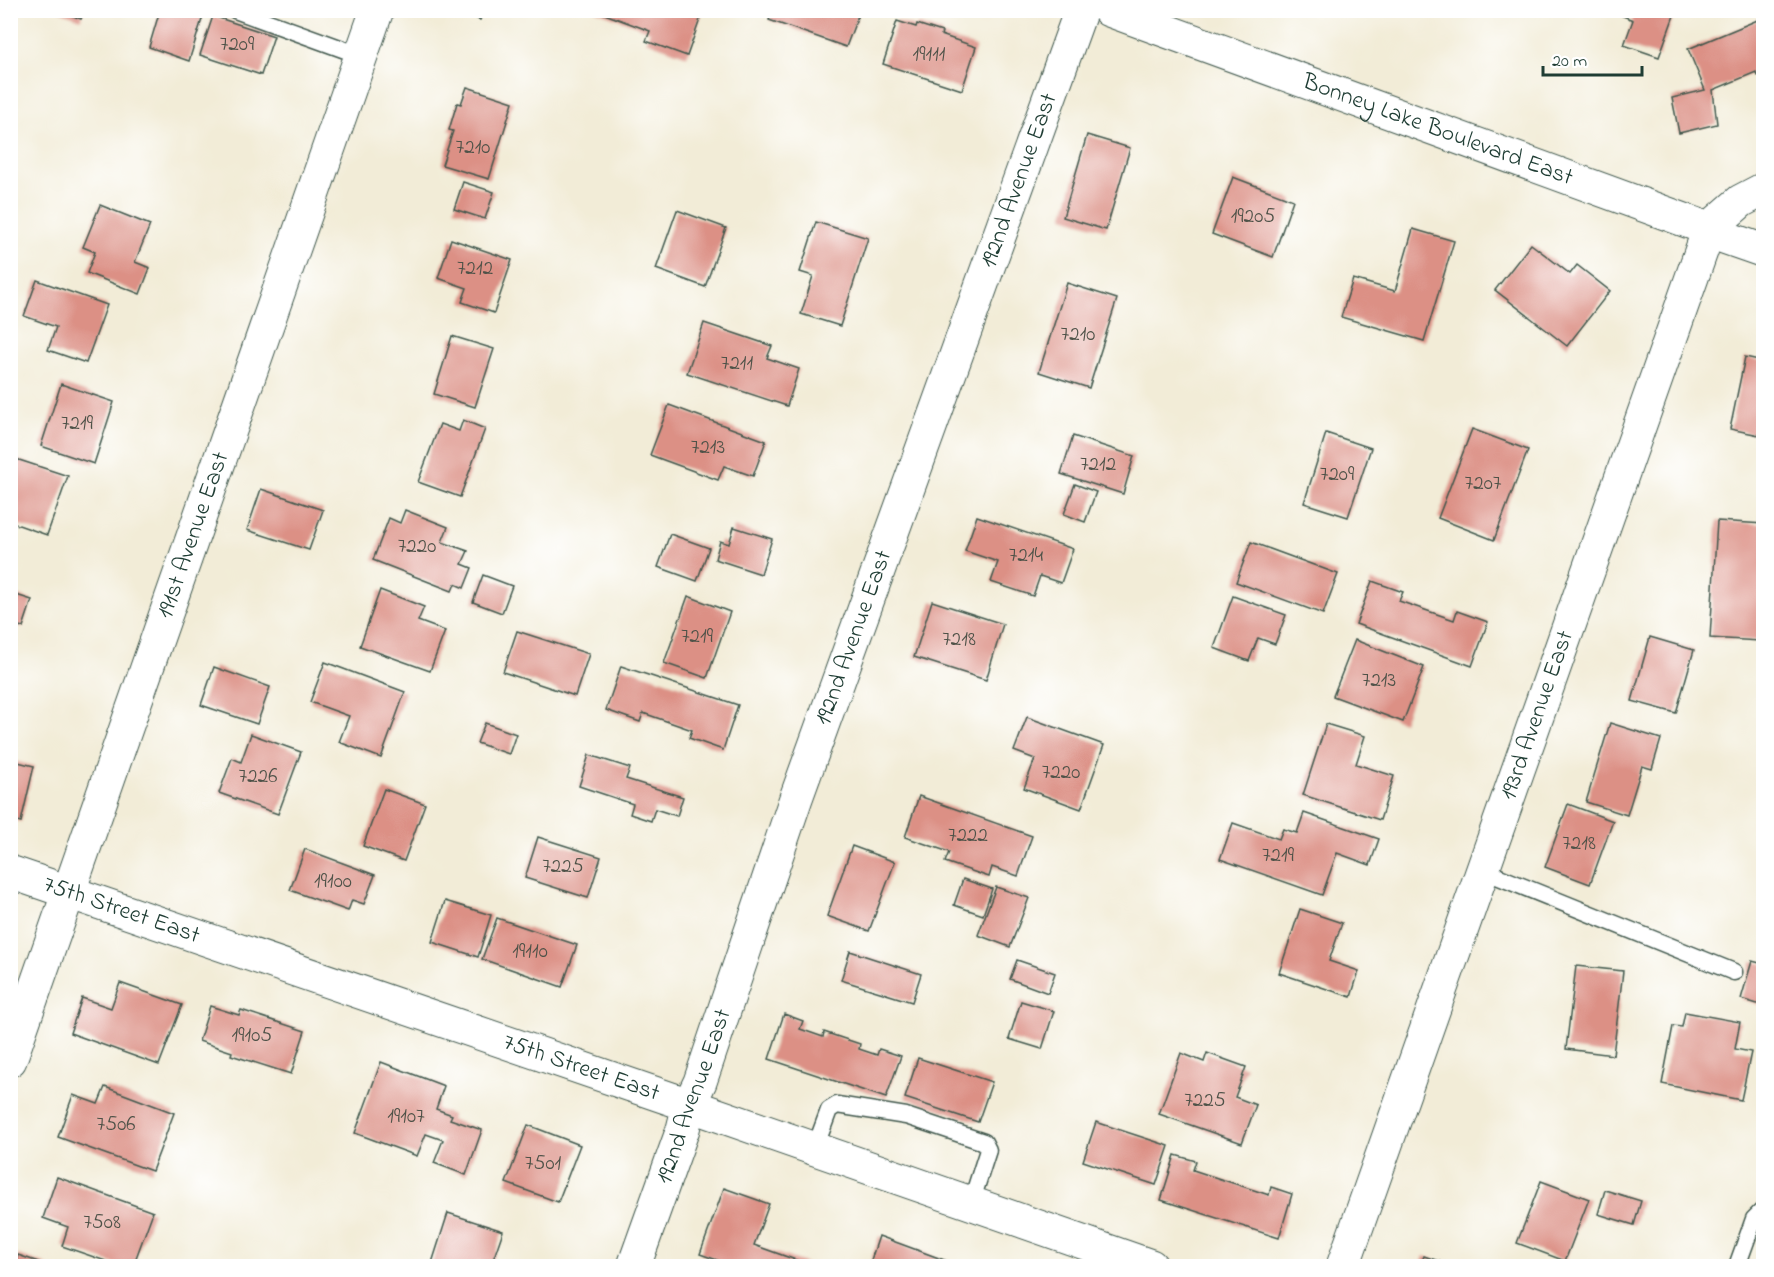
<svg xmlns="http://www.w3.org/2000/svg" width="1774" height="1277" font-family="'Indie Flower',sans-serif">
<style>
.building{fill:#dc9085}
.lines{fill:none;stroke-linecap:round;stroke-linejoin:round}
.lane-casing{stroke:#3f574c;stroke-width:19}
.street-casing{stroke:#3f574c;stroke-width:35}
.secondary-casing{stroke:#3f574c;stroke-width:35}
.lane{stroke:#fff;stroke-width:16}
.street{stroke:#fff;stroke-width:33}
.secondary{stroke:#fff;stroke-width:33}
.labels{text-anchor:middle;dominant-baseline:central;stroke-width:4.5;stroke-linejoin:round;paint-order:stroke}
.number-label{font-size:21px;fill:#4e5248}
.street-label{font-size:24px;fill:#1f3d34;stroke:#fff}
</style>
<rect width="100%" height="100%" fill="#fff"/>
<filter id="ink" filterUnits="userSpaceOnUse"><feTurbulence type="fractalNoise" baseFrequency=".0167" numOctaves="2"/><feDisplacementMap in="SourceGraphic" scale="12" xChannelSelector="R" yChannelSelector="G"/><feConvolveMatrix kernelMatrix="1 2 1 2 8 2 1 2 1" color-interpolation-filters="sRGB"/></filter>
<filter id="wash" filterUnits="userSpaceOnUse"><feTurbulence type="fractalNoise" baseFrequency=".008" numOctaves="4" result="noise"/><feDisplacementMap in="SourceGraphic" scale="24" xChannelSelector="R" yChannelSelector="G"/><feGaussianBlur stdDeviation="1.35" result="paint"/><feColorMatrix in="noise" values="0 0 0 0 0 0 0 0 0 0 0 0 0 0 0 0 0 1.4 0 .05"/><feComposite in="paint" operator="in"/></filter>
<g filter="url(#wash)">
<rect width="100%" height="100%" fill="#f2ecd7"/>
<g id="blocks">
<g class="building">
<path d="M57,10H85L81,19Z"/>
<path d="M160,10H185L203,16L189,61L149,47Z"/>
<path d="M456,10H484L480,20Z"/>
<path d="M594,10H702L703,11L687,56L646,41L650,31Z"/>
<path d="M772,10H860L846,47L769,20Z"/>
<path d="M1608,10H1676L1659,57L1624,45L1633,20Z"/>
<path d="M213,16L274,36L261,75L200,55Z"/>
<path d="M1760,19L1764,27V73L1757,76L1756,72L1713,90L1717,124L1679,133L1672,98L1705,90L1688,49Z"/>
<path d="M897,21L916,27L917,24L942,32L941,35L976,47L962,90L883,64Z"/>
<path d="M467,87L513,102L489,179L442,165L453,131L449,130L457,103L461,104Z"/>
<path d="M1087,135L1130,148L1106,230L1063,217Z"/>
<path d="M1233,177L1293,200L1273,257L1212,234Z"/>
<path d="M463,182L494,192L485,219L454,209Z"/>
<path d="M100,205L150,225L135,262L150,268L140,294L87,273L95,252L83,247Z"/>
<path d="M677,210L726,228L705,287L656,269Z"/>
<path d="M816,222L868,238L840,326L801,314L813,276L800,272Z"/>
<path d="M1413,229L1454,241L1424,341L1341,317L1353,279L1395,291Z"/>
<path d="M451,239L512,260L494,313L462,302L467,288L438,278Z"/>
<path d="M1531,244L1570,274L1577,265L1610,291L1567,346L1495,290Z"/>
<path d="M37,280L107,305L86,363L48,350L56,327L24,316Z"/>
<path d="M1067,283L1117,299L1089,388L1039,372Z"/>
<path d="M704,323L772,346L767,358L799,369L787,406L687,373Z"/>
<path d="M452,336L494,349L475,407L434,394Z"/>
<path d="M1745,357L1764,361V436L1730,429Z"/>
<path d="M61,384L114,402L94,464L41,446Z"/>
<path d="M669,405L766,441L753,476L724,466L718,480L650,455Z"/>
<path d="M463,420L485,429L460,497L418,482L440,424L459,431Z"/>
<path d="M1472,429L1528,450L1494,540L1438,518Z"/>
<path d="M1326,433L1371,448L1348,517L1304,503Z"/>
<path d="M1073,436L1134,456L1123,494L1061,474Z"/>
<path d="M10,457L68,476L47,535L10,522Z"/>
<path d="M1075,484L1096,492L1085,522L1064,514Z"/>
<path d="M261,489L323,510L309,550L247,530Z"/>
<path d="M405,510L448,527L442,542L468,551L462,564L472,568L464,588L455,584L452,591L373,560L389,518L400,523Z"/>
<path d="M977,516L1073,549L1061,583L1040,576L1033,596L991,582L998,562L965,551Z"/>
<path d="M1717,521L1764,524V580L1760,641L1710,638Z"/>
<path d="M734,527L772,539L761,574L715,559L720,541L729,544Z"/>
<path d="M670,534L709,548L697,581L658,567Z"/>
<path d="M1251,542L1338,574L1323,614L1236,582Z"/>
<path d="M483,575L512,586L502,613L473,602Z"/>
<path d="M1372,581L1403,592L1399,601L1454,620L1457,611L1488,622L1472,666L1356,624Z"/>
<path d="M380,590L424,607L418,621L445,631L430,671L360,646Z"/>
<path d="M10,593L32,600L23,627L10,624Z"/>
<path d="M688,596L730,612L707,678L664,663Z"/>
<path d="M1233,596L1286,615L1275,644L1258,638L1249,661L1214,648Z"/>
<path d="M932,601L1003,624L986,680L914,657Z"/>
<path d="M517,631L589,654L575,696L503,672Z"/>
<path d="M1650,637L1694,650L1676,713L1632,701Z"/>
<path d="M1355,640L1424,667L1403,722L1333,696Z"/>
<path d="M325,662L405,692L381,758L339,742L349,716L310,702Z"/>
<path d="M621,666L738,705L723,750L689,738L692,730L643,713L640,722L606,710Z"/>
<path d="M214,667L270,687L257,724L201,705Z"/>
<path d="M1027,717L1104,745L1081,809L1024,788L1035,759L1014,751Z"/>
<path d="M485,723L516,734L509,754L477,743Z"/>
<path d="M1610,723L1661,739L1652,769L1642,766L1627,815L1586,802Z"/>
<path d="M1326,724L1365,736L1356,764L1394,776L1380,820L1303,795Z"/>
<path d="M251,734L301,752L278,814L219,793L232,758L241,762Z"/>
<path d="M589,755L630,768L626,779L683,797L677,816L655,809L651,821L630,814L633,804L579,786Z"/>
<path d="M10,760L34,766L21,822L10,819Z"/>
<path d="M384,789L425,804L404,861L363,846Z"/>
<path d="M919,796L1032,836L1018,876L992,867L989,877L945,862L949,852L905,837Z"/>
<path d="M1568,804L1613,821L1590,884L1545,867Z"/>
<path d="M1304,813L1379,839L1370,865L1337,853L1322,895L1220,859L1233,823L1279,839L1283,829L1297,833Z"/>
<path d="M538,837L601,857L588,898L525,878Z"/>
<path d="M852,846L895,862L869,931L827,916Z"/>
<path d="M305,849L375,875L364,904L352,900L348,911L290,890Z"/>
<path d="M963,879L992,889L983,915L954,905Z"/>
<path d="M996,887L1029,898L1010,947L978,935Z"/>
<path d="M445,901L491,915L478,957L432,942Z"/>
<path d="M1300,909L1342,923L1329,961L1359,971L1351,997L1279,973Z"/>
<path d="M497,918L577,945L562,987L482,959Z"/>
<path d="M850,951L921,974L912,1002L841,980Z"/>
<path d="M1017,960L1055,973L1048,993L1010,979Z"/>
<path d="M1752,961L1764,964V1006L1741,999Z"/>
<path d="M1576,966L1623,971L1613,1055L1566,1049Z"/>
<path d="M120,983L182,1005L159,1065L70,1033L82,998L111,1008Z"/>
<path d="M1021,1001L1054,1011L1042,1049L1009,1039Z"/>
<path d="M210,1006L239,1015L241,1010L305,1031L291,1074L231,1055L232,1052L199,1041Z"/>
<path d="M1685,1012L1740,1022L1735,1049L1751,1052L1741,1100L1662,1084L1673,1026L1682,1027Z"/>
<path d="M784,1014L803,1021L800,1029L823,1037L824,1032L860,1044L859,1049L877,1055L879,1049L901,1056L886,1098L769,1059Z"/>
<path d="M1181,1053L1204,1062L1207,1053L1246,1067L1235,1097L1256,1105L1242,1143L1159,1114Z"/>
<path d="M918,1058L992,1082L978,1122L905,1098Z"/>
<path d="M381,1062L444,1086L436,1109L452,1115L450,1119L482,1130L466,1175L434,1163L443,1140L426,1134L417,1156L355,1133Z"/>
<path d="M105,1087L174,1113L152,1171L58,1137L73,1095L98,1104Z"/>
<path d="M1096,1122L1169,1146L1156,1185L1083,1161Z"/>
<path d="M528,1125L580,1145L558,1202L506,1183Z"/>
<path d="M1175,1155L1196,1161L1193,1170L1269,1195L1271,1187L1292,1194L1279,1238L1161,1200Z"/>
<path d="M57,1177L153,1212L133,1266H120L62,1246L68,1227L43,1218Z"/>
<path d="M1541,1181L1589,1199L1565,1261L1517,1243Z"/>
<path d="M724,1188L769,1204L754,1245L807,1264L806,1266H734L700,1254Z"/>
<path d="M1605,1190L1641,1201L1634,1225L1598,1214Z"/>
<path d="M448,1213L503,1231L491,1266L478,1261L476,1266H431Z"/>
<path d="M879,1236L955,1264L954,1266H869Z"/>
<path d="M18,1255L50,1266H14Z"/>
<path d="M1424,1256L1453,1266H1420Z"/>
</g>
</g>
</g>
<g filter="url(#ink)">
<use href="#blocks" fill-opacity="0" stroke="#3f574c" stroke-width="1.5"/>
<g class="lines">
<defs>
<g id="lane">
<path d="M235,10L362,56"/>
<path d="M1482,870L1734,972"/>
<path d="M815,1148L829,1110L837,1105L906,1116L984,1142L988,1150L971,1203"/>
<path d="M1737,1266L1754,1219L1764,1209"/>
</g>
<g id="street">
<path id="s1" d="M10,872L689,1105L1151,1266"/>
<path id="s2" d="M10,1060L377,10"/>
<path id="s3" d="M634,1266L683,1129L689,1105L700,1082L796,798L1081,10"/>
<path id="s4" d="M1343,1266L1709,229L1741,201L1764,189"/>
</g>
<g id="secondary">
<path id="s5" d="M1109,10L1709,229L1718,235L1764,251"/>
</g>
</defs>
<use href="#lane" class="lane-casing"/>
<use href="#street" class="street-casing"/>
<use href="#secondary" class="secondary-casing"/>
<use href="#lane" class="lane"/>
<use href="#street" class="street"/>
<use href="#secondary" class="secondary"/>
</g>
</g>
<g class="labels">
<g class="number-label">
<text x="237" y="45">7209</text>
<text x="929" y="55">19111</text>
<text x="473" y="148">7210</text>
<text x="1253" y="217">19205</text>
<text x="475" y="269">7212</text>
<text x="1078" y="335">7210</text>
<text x="737" y="364">7211</text>
<text x="77" y="424">7219</text>
<text x="708" y="448">7213</text>
<text x="1098" y="465">7212</text>
<text x="1337" y="475">7209</text>
<text x="1483" y="484">7207</text>
<text x="417" y="547">7220</text>
<text x="1026" y="556">7214</text>
<text x="697" y="637">7219</text>
<text x="959" y="640">7218</text>
<text x="1379" y="681">7213</text>
<text x="1061" y="773">7220</text>
<text x="258" y="777">7226</text>
<text x="968" y="836">7222</text>
<text x="1579" y="844">7218</text>
<text x="1278" y="856">7219</text>
<text x="563" y="867">7225</text>
<text x="333" y="882">19100</text>
<text x="530" y="952">19110</text>
<text x="252" y="1036">19105</text>
<text x="1205" y="1101">7225</text>
<text x="406" y="1117">19107</text>
<text x="116" y="1125">7506</text>
<text x="543" y="1164">7501</text>
<text x="102" y="1223">7508</text>
</g>
<g class="street-label">
<text stroke="none"><textPath href="#s5" startOffset="350">Bonney Lake Boulevard East</textPath></text>
<text stroke="none"><textPath href="#s3" startOffset="1152">192nd Avenue East</textPath></text>
<text stroke="none"><textPath href="#s2" startOffset="556">191st Avenue East</textPath></text>
<text stroke="none"><textPath href="#s3" startOffset="666">192nd Avenue East</textPath></text>
<text stroke="none"><textPath href="#s4" startOffset="584">193rd Avenue East</textPath></text>
<text stroke="none"><textPath href="#s1" startOffset="118">75th Street East</textPath></text>
<text stroke="none"><textPath href="#s1" startOffset="604">75th Street East</textPath></text>
<text stroke="none"><textPath href="#s3" startOffset="180">192nd Avenue East</textPath></text>
</g>
</g>
<rect width="1774" height="1277" fill="none" stroke="#fff" stroke-width="36"/>
<path d="M1543 66v9h99v-9" fill="none" stroke="#1f3d34" stroke-width="3"/>
<text x="1552" y="66" font-size="18" fill="#1f3d34" stroke="#ffffff" stroke-width="4.5" paint-order="stroke">20 m</text>
</svg>
